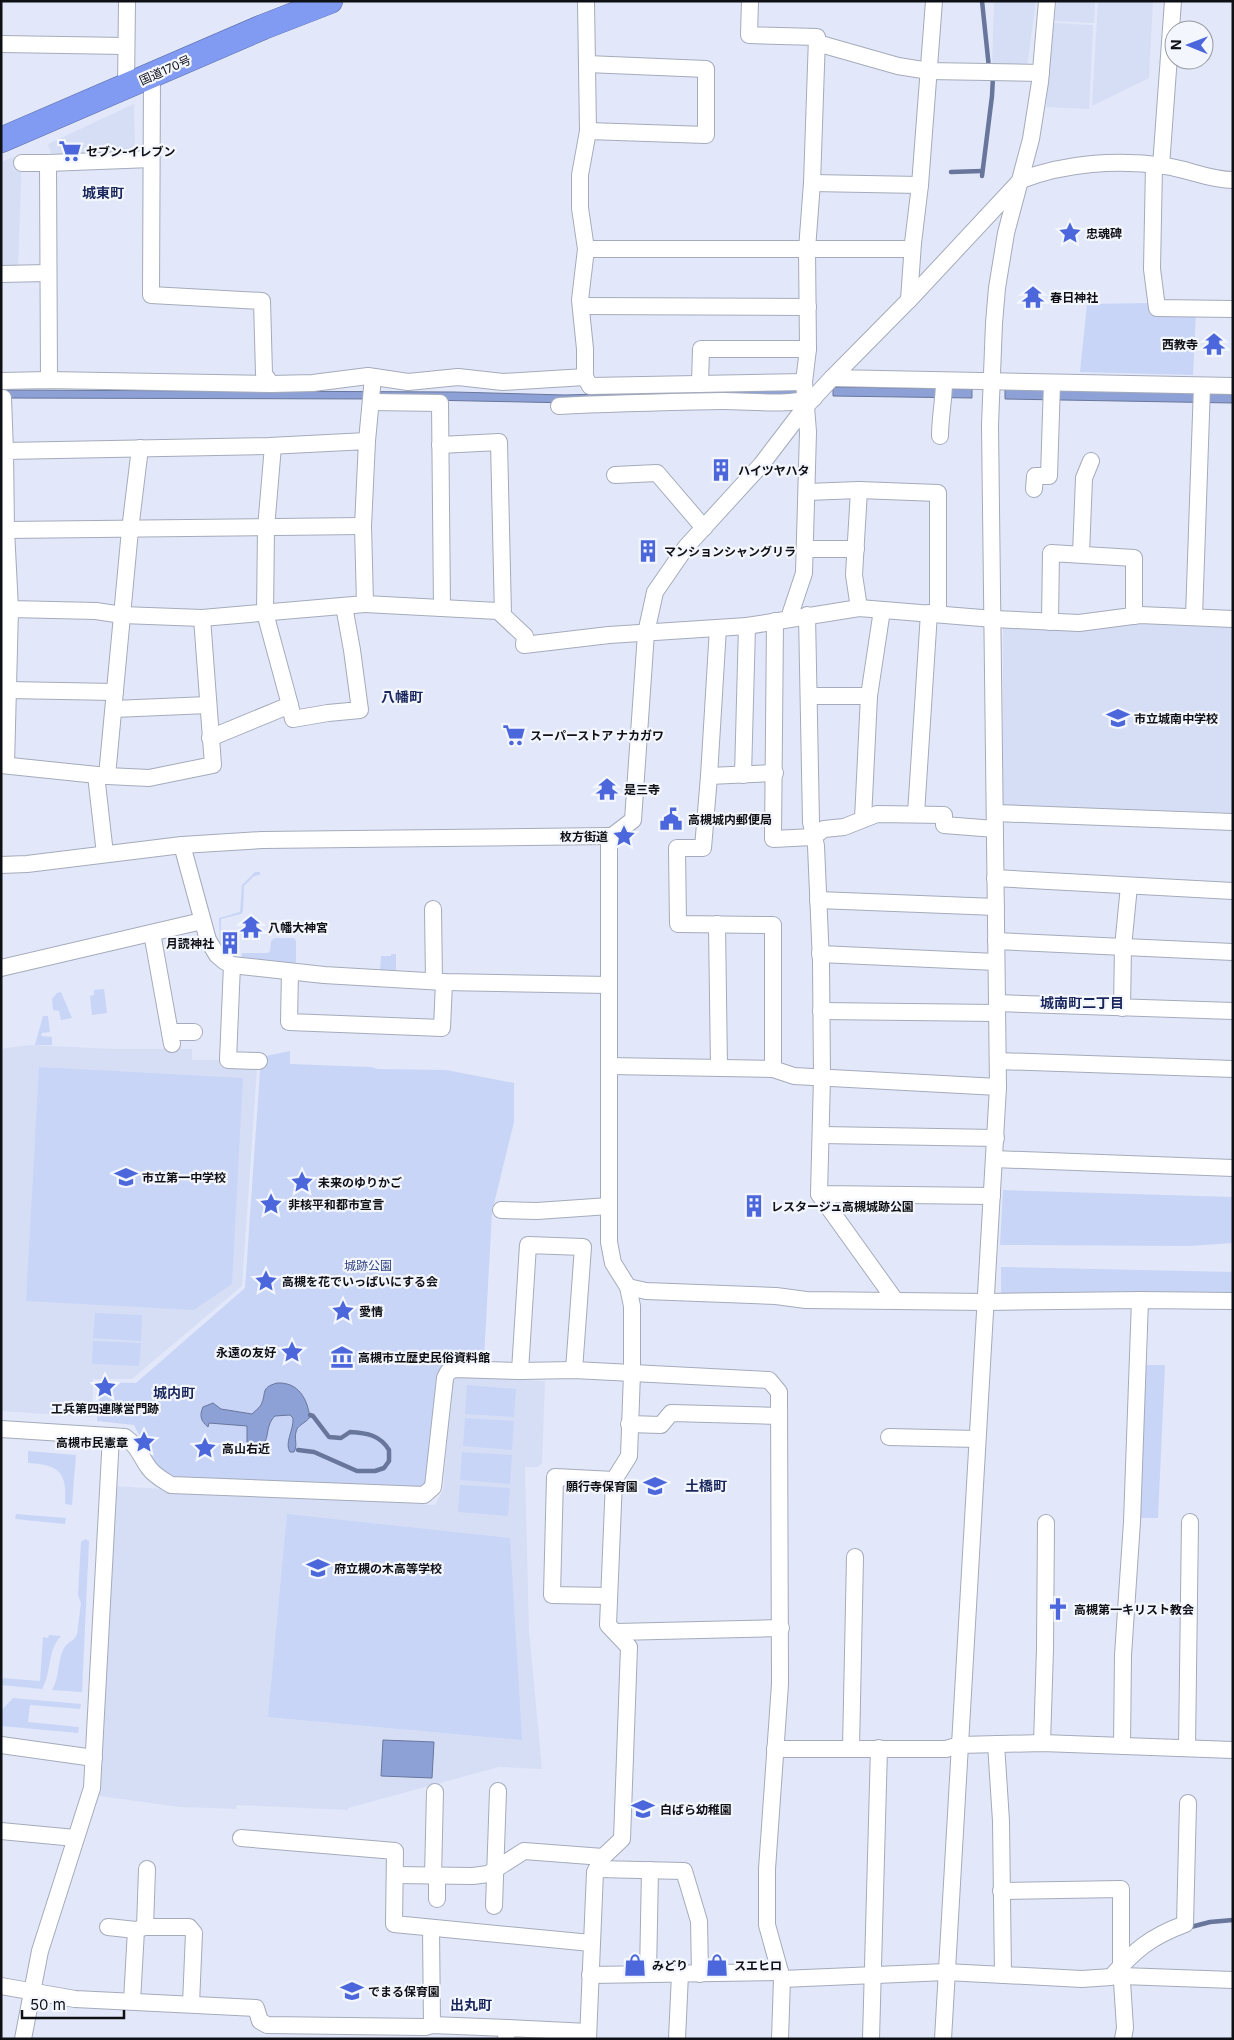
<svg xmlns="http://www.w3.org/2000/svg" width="1234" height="2040" font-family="Inter,'Noto Sans JP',sans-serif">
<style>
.built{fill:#d6def6}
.green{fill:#c8d5f7}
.water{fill:#8ea1d6;stroke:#68769c}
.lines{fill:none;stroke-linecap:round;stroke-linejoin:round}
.stream{stroke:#68769c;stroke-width:4.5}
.minor-casing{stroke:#a5abba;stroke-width:18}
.highway-casing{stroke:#586aa4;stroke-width:26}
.minor{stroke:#fff;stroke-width:16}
.highway{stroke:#809bf1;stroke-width:25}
.labels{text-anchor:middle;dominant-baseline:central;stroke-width:4.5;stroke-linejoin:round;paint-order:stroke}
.street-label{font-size:12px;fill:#0f1016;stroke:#f3f6fc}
.poi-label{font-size:12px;font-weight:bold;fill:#0f1016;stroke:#f3f6fc;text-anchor:start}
.park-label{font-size:12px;fill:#2e3f7f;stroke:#f3f6fc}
.neighbourhood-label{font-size:14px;font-weight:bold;fill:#19265d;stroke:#f3f6fc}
</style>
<rect width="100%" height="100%" fill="#e2e8f9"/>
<g class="built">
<path d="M994,1H1036L1027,68L992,69Z"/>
<path d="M1057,1H1095L1094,23L1054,21Z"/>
<path d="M1098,1H1153L1149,78L1092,106Z"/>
<path d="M1054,23L1093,25L1089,109L1046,107Z"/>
<path d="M134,104L135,158L53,159L48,144Z"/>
<path d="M22,154L18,270H1V162Z"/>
<path d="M1139,622L1233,624V813L1003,805V627L1088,631Z"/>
<path d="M29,1045L114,1049H192V1060H221V1067L257,1068L242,1286L132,1379H93L92,1417L1,1411V1049Z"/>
<path d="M457,1376L545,1381L542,1463L538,1467H525L529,1631L542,1769L499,1767L348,1808V1810L237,1805L236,1809L180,1807L99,1796L113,1486L435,1505L443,1490L452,1379Z"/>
</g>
<g class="green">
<path d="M1151,303L1196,312L1193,375L1080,372L1087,304Z"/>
<path d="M255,872H260V875L254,876L244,886L243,911L241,914L221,919V940L234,954V957L220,944L219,918L240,912L242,885Z"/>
<path d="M275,938H294L296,941V962L292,964L241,958L242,953H268L270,951L271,941Z"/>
<path d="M391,954H396V973L380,972L381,956H391Z"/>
<path d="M104,989L107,1013L92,1015L90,996L94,995V990Z"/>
<path d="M61,992L72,1018L61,1020L59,1011L53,1010L52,999L57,993Z"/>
<path d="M43,1016H48L50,1032L42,1033L41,1036L52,1037V1045H35Z"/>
<path d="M290,1051V1064L371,1067L378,1069L446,1070L514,1083V1122L492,1212L484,1359L454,1358L436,1379L428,1481L417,1493L173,1479L156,1468L134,1425L97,1421L100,1382L136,1383L245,1288L261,1057Z"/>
<path d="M39,1067L243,1078L232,1284L194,1310L26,1301Z"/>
<path d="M1003,1190L1233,1197V1243L1189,1246L1000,1245Z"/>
<path d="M1001,1267L1233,1272V1295L1001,1294Z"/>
<path d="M95,1313L142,1315L141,1341L93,1338Z"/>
<path d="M93,1341L141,1343L139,1366L92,1364Z"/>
<path d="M1141,1365H1165L1158,1518H1136Z"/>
<path d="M467,1385L516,1389L514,1417L465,1414Z"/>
<path d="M465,1418L514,1421L512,1450L463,1446Z"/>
<path d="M28,1451L76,1455L72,1505L65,1504C67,1472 60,1465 28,1463Z"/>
<path d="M462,1452L512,1455L510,1484L460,1480Z"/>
<path d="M460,1485L510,1488L508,1516L458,1512Z"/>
<path d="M16,1514L66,1518L65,1524L15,1519Z"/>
<path d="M287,1514L510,1538L522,1740L268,1717Z"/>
<path d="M85,1539L89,1541L82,1692L52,1690C60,1677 57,1661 64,1648C68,1641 75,1641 77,1634L81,1603L78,1595L81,1542Z"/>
<path d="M49,1635L61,1636C47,1650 52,1672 42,1689L1,1685L2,1678L40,1681L43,1637L48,1638Z"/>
<path d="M13,1698L81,1704L80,1709L30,1705L28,1722L79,1727L78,1733L1,1726V1711Z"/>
</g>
<g class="water">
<path d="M833,387L972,389V398L833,396Z"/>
<path d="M799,388L800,398L573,403L377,399L1,398V390L454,392L565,395Z"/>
<path d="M1005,389L1233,394V403L1005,399Z"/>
<path d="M277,1383C299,1382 307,1399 310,1417C306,1423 297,1425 296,1432C294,1439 298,1445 294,1452H290C284,1443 294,1430 293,1418L290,1415L275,1416C261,1429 276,1450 247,1445V1426L209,1423L208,1427C201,1421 199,1416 203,1407L213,1403L221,1409L252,1414C254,1412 259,1408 261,1405C267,1392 260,1388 277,1383Z"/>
<path d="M383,1740L434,1742L432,1778L381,1776Z"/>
</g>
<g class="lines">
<g class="stream">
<path d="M982,1L989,68"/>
<path d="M951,172L982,171"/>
<path d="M982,176L992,96L993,76"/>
<path d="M298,1450L314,1452L357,1471H375L384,1468L389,1461V1450C380,1435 367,1433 350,1432L341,1438L329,1437L313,1416L310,1415"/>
<path d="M1187,1928L1210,1922L1233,1920"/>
</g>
<defs>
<g id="minor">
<path d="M586,1L588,131L580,175V208L586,249L580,300L585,349V377L590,386L804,382"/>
<path d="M750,1L749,35L817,37L812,183L807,249L808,349L804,382L808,432L804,573L789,618"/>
<path d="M817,43L898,66L929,71L1041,73"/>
<path d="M1,44L125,46"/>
<path d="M587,64L706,69V135L588,131"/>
<path d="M152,75L151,295L262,301L264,374L271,384L313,383L368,376L408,382L458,377L503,382L585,377"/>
<path d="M126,87L127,1"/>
<path d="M22,163H48"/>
<path d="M1154,165L1152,269L1157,308L1233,309"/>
<path d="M1161,166L1173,1"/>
<path d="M1233,180C1209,180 1188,169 1165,166C1118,159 1065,163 1021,180L909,300L832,378L1233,386"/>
<path d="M812,183L920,185"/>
<path d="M586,249H912"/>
<path d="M1,274L48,273"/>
<path d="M909,300L913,243L920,185L934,1"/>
<path d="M581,306L808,307"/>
<path d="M49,380L48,163L151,159"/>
<path d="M1,381L49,380L271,384"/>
<path d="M700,384L701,349H808"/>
<path d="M1,398H3L5,451"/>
<path d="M371,402L440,403L442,608"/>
<path d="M559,406C613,403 668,402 723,401C752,401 785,406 814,398"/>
<path d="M940,436C940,417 944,400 944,381"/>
<path d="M367,441L373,377"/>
<path d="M440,445L499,442L503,615"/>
<path d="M615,475L657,473L704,528"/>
<path d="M1034,489L1035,476H1049L1052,383"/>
<path d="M859,490L854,575L859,608"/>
<path d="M807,492L859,490L938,493V614"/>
<path d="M6,530L363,526"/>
<path d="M805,549H856"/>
<path d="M1081,554L1084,478L1091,461"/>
<path d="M365,604L498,611L525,636L524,645L609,635L747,626L859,608L994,619L1079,623L1140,615L1233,619"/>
<path d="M807,615L811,822L816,846L821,962L822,1077L819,1194L992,1196"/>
<path d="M1194,617L1202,386"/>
<path d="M775,621L773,839L813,837L824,829L844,827L877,814L944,815V825L995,829"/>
<path d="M1050,622L1051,553L1134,558V616"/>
<path d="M718,628L709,776L703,848H677L678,924L773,925V1069"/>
<path d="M8,690L115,692"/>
<path d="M809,696H869"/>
<path d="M290,705L293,719L328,713L360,710L352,650L344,606"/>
<path d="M114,709L208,705"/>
<path d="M210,738L290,705L265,613L266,528L273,446"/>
<path d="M1,765L107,776L149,778L213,765L202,618"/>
<path d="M6,765L10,609L6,530L5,451L269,446L367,441L363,526L365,604L202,618L122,615L96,611L10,609"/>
<path d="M96,775L105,854"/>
<path d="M743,775L747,626"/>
<path d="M107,776L130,530L140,448"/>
<path d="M709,776L775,773"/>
<path d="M995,813L1233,822"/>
<path d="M916,814L929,613"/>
<path d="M863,819L869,696L882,610"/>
<path d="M182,845L208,940L217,955L224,961L232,965L324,975L444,982L609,985"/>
<path d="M1,865L27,864L182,845L262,840L609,836"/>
<path d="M995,878L1233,891"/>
<path d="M818,900L996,907"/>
<path d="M433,909L434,981"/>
<path d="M717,924L719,1068"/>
<path d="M152,933L172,1044"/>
<path d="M996,941L1233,952"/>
<path d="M820,954L996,962"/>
<path d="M232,965L228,1060L259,1061"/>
<path d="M1,968L202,921"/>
<path d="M290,972L289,1022L442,1028L444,982"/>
<path d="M997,1003L1233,1011"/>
<path d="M1122,1008L1123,947L1129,886"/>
<path d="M821,1011L997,1013"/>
<path d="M170,1032H194"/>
<path d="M998,1061L1233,1069"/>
<path d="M609,1066L773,1069L794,1076L998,1087"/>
<path d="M821,1135L996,1138"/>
<path d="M994,1159L1233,1168"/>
<path d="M819,1194L895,1300"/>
<path d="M501,1210L537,1211L609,1206"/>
<path d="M628,1287L646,1291L776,1296L806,1300L986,1302L1140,1300L1233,1301"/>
<path d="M520,1371L528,1245L583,1247L574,1370"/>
<path d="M629,1424L661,1425L671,1413L779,1416"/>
<path d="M1,1429L125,1437C139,1447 140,1456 149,1468C155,1476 163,1480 171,1485L424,1495L433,1487L445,1378L448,1372L454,1369L520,1371L574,1370L769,1380L779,1392L780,1684L767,1869V1925L782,1979L780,2039"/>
<path d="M889,1437L977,1439"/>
<path d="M609,1596L552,1595L555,1477L614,1480"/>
<path d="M616,1632L781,1628"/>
<path d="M1042,1743L1045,1649L1046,1523"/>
<path d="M996,1744L1001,1821L1003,1975"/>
<path d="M1,1745L94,1758"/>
<path d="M1122,1746L1123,1655L1132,1522L1140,1300"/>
<path d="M851,1748L855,1557"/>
<path d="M1187,1748L1190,1522"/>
<path d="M775,1749H946L960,1745L1042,1743L1233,1750"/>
<path d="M1,1831L75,1838"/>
<path d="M241,1838L395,1851L394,1924L591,1943"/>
<path d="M597,1869L684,1871L699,1921L700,1974"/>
<path d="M395,1875L473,1876L488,1874L524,1851L603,1857"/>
<path d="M433,1876L435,1792"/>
<path d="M1001,1891L1121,1889V1966L1125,2028L1123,2039"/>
<path d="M437,1899V1876"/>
<path d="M494,1906L498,1791"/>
<path d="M108,1927L136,1930"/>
<path d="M145,1927L147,1869"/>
<path d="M431,1928L432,2025"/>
<path d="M648,1974L650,1870"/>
<path d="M590,1975L780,1972"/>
<path d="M1122,1976L1233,1980"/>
<path d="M782,1979L946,1972L1082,1979L1111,1977C1135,1950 1150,1937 1185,1924L1188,1803"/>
<path d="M1,1986L75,1999L256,2008L260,2021L267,2025L425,2027L432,2025L507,2028"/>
<path d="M132,2001L136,1930L145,1927H189L194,1933L191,2004"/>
<path d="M23,2039L40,1951L92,1788L111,1436"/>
<path d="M506,2039L507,2028L588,2032"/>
<path d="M588,2039L595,1872L603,1857L622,1839L629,1647L608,1625L614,1480L629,1456L632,1373V1306L628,1287L613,1263L609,1242V836H612L633,820L646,633L655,592L686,547L761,465L806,406L832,378"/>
<path d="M677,2039L680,1974"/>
<path d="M871,2039L879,1748"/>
<path d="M943,2039L998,1087L990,425L994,323L997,288L1006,233L1031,139L1040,82L1047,1"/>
</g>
<path id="highway" d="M1,140L263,27L330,1"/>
</defs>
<use href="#minor" class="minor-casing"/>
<use href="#highway" class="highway-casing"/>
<use href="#minor" class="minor"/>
<use href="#highway" class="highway"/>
</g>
<defs>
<symbol id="supermarket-bare" viewBox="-9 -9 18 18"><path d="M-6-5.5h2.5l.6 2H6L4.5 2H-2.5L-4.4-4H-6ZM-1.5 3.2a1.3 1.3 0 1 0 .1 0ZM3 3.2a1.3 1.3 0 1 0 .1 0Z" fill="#4b67db" stroke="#f3f6fc" stroke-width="2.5" paint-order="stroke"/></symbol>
<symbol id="sight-bare" viewBox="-9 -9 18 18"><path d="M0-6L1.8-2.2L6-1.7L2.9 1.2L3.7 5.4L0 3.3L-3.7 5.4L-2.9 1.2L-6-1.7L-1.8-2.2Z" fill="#4b67db" stroke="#f3f6fc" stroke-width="2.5" paint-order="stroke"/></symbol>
<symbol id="temple-bare" viewBox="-9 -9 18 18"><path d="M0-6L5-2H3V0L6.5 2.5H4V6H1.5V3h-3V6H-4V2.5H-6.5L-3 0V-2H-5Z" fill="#4b67db" stroke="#f3f6fc" stroke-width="2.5" paint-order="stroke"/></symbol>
<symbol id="building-bare" viewBox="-9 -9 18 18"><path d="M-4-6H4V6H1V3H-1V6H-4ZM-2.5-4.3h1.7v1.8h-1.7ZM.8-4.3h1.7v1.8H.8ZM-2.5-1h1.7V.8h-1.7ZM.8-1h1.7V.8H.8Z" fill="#4b67db" stroke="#f3f6fc" stroke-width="2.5" paint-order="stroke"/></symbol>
<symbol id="school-bare" viewBox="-9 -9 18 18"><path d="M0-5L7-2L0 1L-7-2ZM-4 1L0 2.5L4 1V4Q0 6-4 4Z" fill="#4b67db" stroke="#f3f6fc" stroke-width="2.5" paint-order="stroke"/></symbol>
<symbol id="civic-bare" viewBox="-9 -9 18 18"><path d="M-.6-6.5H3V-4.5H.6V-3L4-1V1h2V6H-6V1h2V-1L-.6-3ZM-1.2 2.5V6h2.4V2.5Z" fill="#4b67db" stroke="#f3f6fc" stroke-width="2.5" paint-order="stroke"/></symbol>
<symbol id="museum-bare" viewBox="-9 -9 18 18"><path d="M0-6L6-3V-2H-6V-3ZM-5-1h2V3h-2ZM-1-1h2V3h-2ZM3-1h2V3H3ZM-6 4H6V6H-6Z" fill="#4b67db" stroke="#f3f6fc" stroke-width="2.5" paint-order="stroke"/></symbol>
<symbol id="church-bare" viewBox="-9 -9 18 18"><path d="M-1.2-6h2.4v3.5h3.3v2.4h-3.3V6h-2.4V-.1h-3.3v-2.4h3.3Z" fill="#4b67db" stroke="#f3f6fc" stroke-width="2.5" paint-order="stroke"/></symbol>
<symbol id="shop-bare" viewBox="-9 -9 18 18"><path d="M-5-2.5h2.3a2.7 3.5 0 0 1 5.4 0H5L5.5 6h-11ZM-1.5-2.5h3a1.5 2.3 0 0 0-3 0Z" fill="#4b67db" stroke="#f3f6fc" stroke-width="2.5" paint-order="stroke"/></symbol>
</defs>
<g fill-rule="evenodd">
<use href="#supermarket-bare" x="54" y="135" width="32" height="32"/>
<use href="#sight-bare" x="1054" y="217" width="32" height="32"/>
<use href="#temple-bare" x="1017" y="281" width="32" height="32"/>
<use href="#temple-bare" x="1198" y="328" width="32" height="32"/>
<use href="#building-bare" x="705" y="454" width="32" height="32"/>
<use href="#building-bare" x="632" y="535" width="32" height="32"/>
<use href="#school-bare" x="1102" y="702" width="32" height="32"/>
<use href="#supermarket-bare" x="498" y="719" width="32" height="32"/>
<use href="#temple-bare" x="591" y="773" width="32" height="32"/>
<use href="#civic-bare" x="655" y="803" width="32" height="32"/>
<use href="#sight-bare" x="608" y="820" width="32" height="32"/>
<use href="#temple-bare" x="235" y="911" width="32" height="32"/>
<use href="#building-bare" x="214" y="927" width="32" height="32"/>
<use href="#school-bare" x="110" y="1161" width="32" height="32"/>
<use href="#sight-bare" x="286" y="1166" width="32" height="32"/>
<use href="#sight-bare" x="255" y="1188" width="32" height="32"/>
<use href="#building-bare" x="738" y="1190" width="32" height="32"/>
<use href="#sight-bare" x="250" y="1265" width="32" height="32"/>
<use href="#sight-bare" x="327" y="1295" width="32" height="32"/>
<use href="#sight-bare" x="276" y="1336" width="32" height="32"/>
<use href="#museum-bare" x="326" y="1341" width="32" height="32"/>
<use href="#sight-bare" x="89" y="1371" width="32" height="32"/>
<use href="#sight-bare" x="128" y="1426" width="32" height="32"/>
<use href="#sight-bare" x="189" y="1432" width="32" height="32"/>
<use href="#school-bare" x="639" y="1470" width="32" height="32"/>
<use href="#school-bare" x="302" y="1552" width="32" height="32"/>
<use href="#church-bare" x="1042" y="1593" width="32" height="32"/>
<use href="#school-bare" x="627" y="1793" width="32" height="32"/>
<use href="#shop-bare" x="619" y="1949" width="32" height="32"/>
<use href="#shop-bare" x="701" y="1949" width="32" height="32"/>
<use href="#school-bare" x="336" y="1975" width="32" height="32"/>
</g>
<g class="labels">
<g class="street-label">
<text transform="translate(165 70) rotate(-24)">国道170号</text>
</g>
<g class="poi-label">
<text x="86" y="151">セブン-イレブン</text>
<text x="1086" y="233">忠魂碑</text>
<text x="1050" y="297">春日神社</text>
<text x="1198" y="344" text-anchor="end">西教寺</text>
<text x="738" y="470">ハイツヤハタ</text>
<text x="664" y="551">マンションシャングリラ</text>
<text x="1134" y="718">市立城南中学校</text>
<text x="530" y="735">スーパーストア ナカガワ</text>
<text x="624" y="789">是三寺</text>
<text x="688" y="819">高槻城内郵便局</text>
<text x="608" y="836" text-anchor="end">枚方街道</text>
<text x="268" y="927">八幡大神宮</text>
<text x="214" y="943" text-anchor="end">月読神社</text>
<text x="142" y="1177">市立第一中学校</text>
<text x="318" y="1182">未来のゆりかご</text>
<text x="288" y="1204">非核平和都市宣言</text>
<text x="771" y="1206">レスタージュ高槻城跡公園</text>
<text x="282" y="1281">高槻を花でいっぱいにする会</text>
<text x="359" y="1311">愛情</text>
<text x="276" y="1352" text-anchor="end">永遠の友好</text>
<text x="358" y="1357">高槻市立歴史民俗資料館</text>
<text x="105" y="1408" text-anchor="middle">工兵第四連隊営門跡</text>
<text x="128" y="1442" text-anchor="end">高槻市民憲章</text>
<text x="222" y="1448">高山右近</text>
<text x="638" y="1486" text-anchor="end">願行寺保育園</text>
<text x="334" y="1568">府立槻の木高等学校</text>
<text x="1074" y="1609">高槻第一キリスト教会</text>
<text x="660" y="1809">白ばら幼稚園</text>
<text x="652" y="1965">みどり</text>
<text x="734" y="1965">スエヒロ</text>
<text x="368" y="1991">でまる保育園</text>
</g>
<g class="park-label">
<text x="368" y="1265">城跡公園</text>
</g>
<g class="neighbourhood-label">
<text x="103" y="192">城東町</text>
<text x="402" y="696">八幡町</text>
<text x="1082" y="1002">城南町二丁目</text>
<text x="174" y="1392">城内町</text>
<text x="706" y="1485">土橋町</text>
<text x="471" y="2004">出丸町</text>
</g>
</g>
<rect width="1234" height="2040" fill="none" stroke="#0f1016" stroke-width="5"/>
<g transform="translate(1189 45) rotate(271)"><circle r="24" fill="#f3f6fc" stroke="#989aa0"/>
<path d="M0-4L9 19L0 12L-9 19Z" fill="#4b67db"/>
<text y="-8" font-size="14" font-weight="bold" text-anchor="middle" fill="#0f1016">N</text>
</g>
<path d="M22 2010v8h102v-8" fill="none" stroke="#0f1016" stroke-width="2.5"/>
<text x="30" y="2010" font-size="15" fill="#0f1016" stroke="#f3f6fc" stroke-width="4" paint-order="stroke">50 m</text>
</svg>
